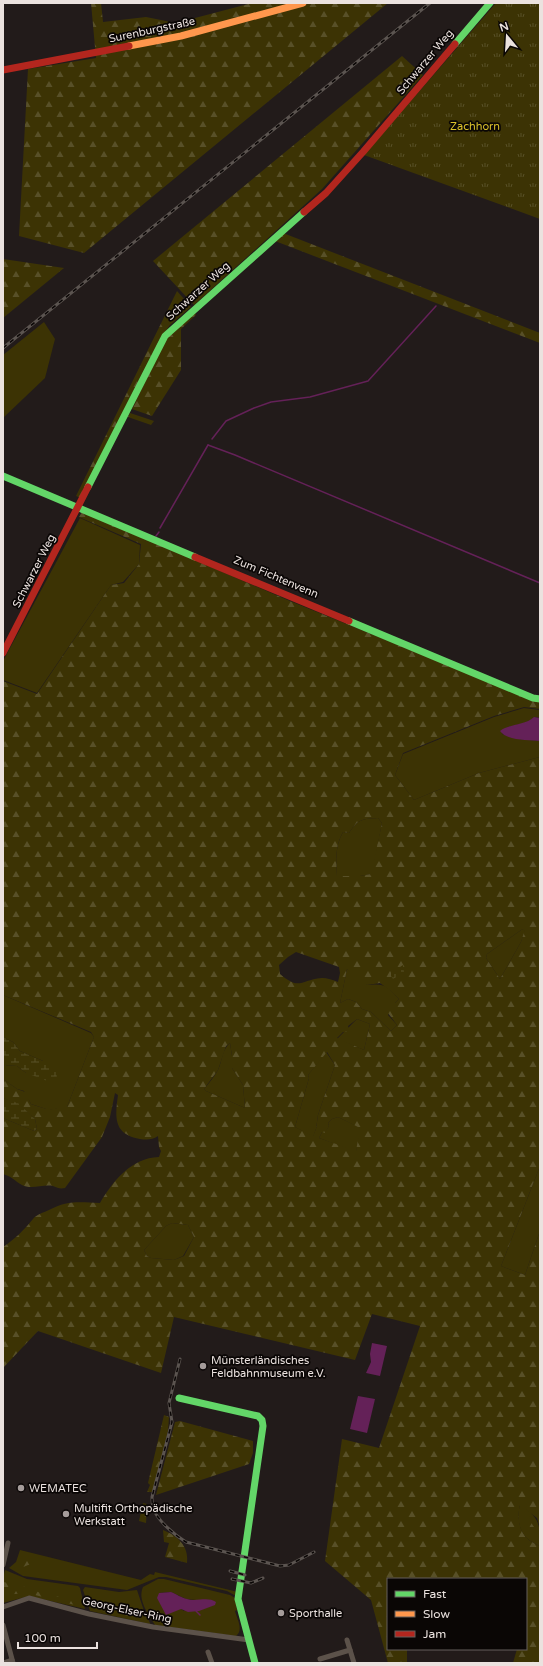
<svg xmlns="http://www.w3.org/2000/svg" width="543" height="1666" font-family="'Varela Round',sans-serif">
<style>
.grass{fill:#3c3304;fill-rule:evenodd}
.forest{fill:url(#forest-firs);fill-rule:evenodd}
.wetland{fill:url(#wetland-marsh)}
.park{fill:url(#park-tufts)}
.water{fill:#642158}
.lines{fill:none;stroke-linecap:round;stroke-linejoin:round}
.stream{stroke:#642158;stroke-width:1.5}
.street{stroke:#5c524a;stroke-width:5}
.fast{stroke:#63d668;stroke-width:7}
.slow{stroke:#ff974d;stroke-width:7}
.jam{stroke:#b3261e;stroke-width:7}
.rail-casing{stroke:#5b5450;stroke-width:3}
.rail{stroke:#0a0605;stroke-width:1.5;stroke-dasharray:4.5;stroke-linecap:butt}
.poi-dot{fill:#a59c9a;stroke:#0a0605;stroke-width:1.5}
.labels{text-anchor:middle;dominant-baseline:central;stroke-width:3.5;stroke-linejoin:round;paint-order:stroke}
.street-label{font-size:11px;fill:#ebe2df;stroke:#0a0605}
.park-label{font-size:11px;fill:#dbc12b;stroke:#0a0605}
.poi-label{font-size:11px;fill:#ebe2df;stroke:#0a0605;text-anchor:start}
</style>
<defs>
<pattern id="forest-firs" width="22" height="20" patternUnits="userSpaceOnUse"><rect width="22" height="20" fill="#3c3304"/><path d="M5 1l3.5 6h-7zM16 11l3.5 6h-7z" fill="#585028"/></pattern>
<pattern id="wetland-marsh" width="20" height="14" patternUnits="userSpaceOnUse"><rect width="20" height="14" fill="#3c3304"/><path d="M1 5h8M5 5V1M11 12h8M15 12V8" fill="none" stroke="#585028"/></pattern>
<pattern id="park-tufts" width="24" height="20" patternUnits="userSpaceOnUse"><rect width="24" height="20" fill="#3c3304"/><path d="M3 7l-1-3M5 7V3M7 7l1-3M15 17l-1-3M17 17v-4M19 17l1-3" fill="none" stroke="#585028"/></pattern>
</defs>
<rect width="100%" height="100%" fill="#221b1a"/>
<g class="grass">
<path d="M44,322L55,339L45,378L3,418V355Z"/>
<path d="M80,518L140,545L139,564L123,582L111,585L37,693L3,680V661Z"/>
<path d="M524,708L540,710V718L536,717L525,723L508,727L502,734L519,739L540,741V757L479,773L414,800L395,775L403,754L494,717Z"/>
<path d="M378,818L382,823L372,874L360,876H337C336,860 335,846 343,832L349,833C358,819 362,819 378,818Z"/>
<path d="M526,928L521,942L500,979L486,958L487,954L521,930Z"/>
<path d="M347,969L367,985C385,983 387,986 399,999L395,1003L388,1015L397,1025L391,1031L371,1012L362,1009L356,1002L348,999L340,1003Z"/>
<path d="M3,995L91,1033L94,1037L67,1107L49,1110L31,1104L24,1091L17,1089L3,1079V1065L17,1066L26,1073L43,1061L20,1051L13,1042L3,1037Z"/>
<path d="M357,1019L370,1024L364,1050L337,1039Z"/>
<path d="M230,1043L232,1056V1068L243,1085L245,1108L206,1091L204,1089C209,1083 214,1077 218,1070C222,1062 222,1049 230,1043Z"/>
<path d="M326,1052L335,1065L318,1115L316,1129L313,1137L295,1127L309,1078L308,1075Z"/>
<path d="M338,1117L361,1128L356,1152L319,1138L322,1132H325L329,1126L328,1123L332,1119Z"/>
<path d="M540,1166V1231L525,1275L501,1266Z"/>
<path d="M172,1223L188,1225L194,1237L183,1256L174,1260L151,1258L147,1256L144,1250L166,1226Z"/>
<path d="M520,1504C540,1519 540,1523 540,1547C537,1544 533,1543 529,1540C518,1532 517,1516 520,1504Z"/>
<path d="M20,1550L141,1580L150,1574L154,1575L155,1572L238,1592L236,1596L227,1591L166,1577H159L127,1590L23,1576L9,1568L16,1562Z"/>
<path d="M5,1570L27,1579L78,1586L80,1588L85,1609L29,1596L3,1603V1578Z"/>
<path d="M158,1579H164L230,1595L235,1598L237,1610L235,1611C237,1619 244,1630 236,1636L155,1625C149,1615 137,1600 143,1587ZM171,1592L186,1599L196,1600L184,1611L159,1593Z"/>
<path d="M85,1587L119,1592L137,1590L144,1611L150,1623V1624L90,1611L83,1590Z"/>
</g>
<g class="forest">
<path d="M91,3H101L103,22L146,17L176,23L252,3H388L84,253L19,236L28,69L96,58Z"/>
<path d="M402,56L423,75L322,189L194,305L153,261Z"/>
<path d="M283,233L540,333V343L275,241Z"/>
<path d="M3,259L64,268L3,318Z"/>
<path d="M177,291L191,307L170,325L162,336L81,498L76,496Z"/>
<path d="M195,311L196,315L181,329V370L152,416L132,409L166,338Z"/>
<path d="M130,413L154,421L151,425L128,417Z"/>
<path d="M82,512L290,601L531,699L540,701V709L524,707L494,716L403,753L395,775L414,800L479,773L540,757V1166L501,1266L525,1275L540,1231V1528L537,1518L520,1505C517,1516 519,1533 529,1540C533,1543 537,1544 540,1547V1663H513L517,1649H526V1579H388V1649H407V1663H388L371,1600L325,1561L342,1439L379,1448L420,1326L372,1314L355,1360L174,1317L161,1373L38,1331L3,1368V1247C15,1239 24,1230 33,1219C37,1214 43,1213 49,1210C67,1200 80,1202 100,1203C113,1181 131,1158 159,1157L161,1151L159,1147L158,1136C152,1140 147,1140 140,1139C113,1134 115,1117 118,1095L115,1093L110,1117L102,1137L65,1188C60,1189 58,1188 53,1186C43,1184 31,1190 22,1185C15,1181 11,1176 3,1174V1118L34,1131L37,1129L35,1119L18,1104L3,1098V1079L17,1089L28,1093L29,1100L31,1104C41,1107 51,1113 61,1106L67,1107L94,1037L91,1032L3,995V681L37,694L111,585L124,583L139,564L141,544L79,517ZM378,818L382,823L371,874L360,876H337C336,860 335,846 343,832L349,833C358,819 362,819 378,818ZM525,929L521,942L500,979L486,958L487,954L521,930ZM296,952L339,967L340,973L338,982C333,980 327,978 322,978C300,980 300,991 280,974L279,965L288,957ZM347,969L358,981L367,985L380,983L391,991L399,999L395,1003H388L385,1009L397,1025L391,1031L371,1012L362,1009L356,1002L348,999L340,1003ZM357,1019L370,1024L364,1050L337,1038L343,1032H350L348,1026ZM230,1043L232,1056V1068L243,1085L245,1108L206,1091L204,1089L218,1070L226,1046ZM327,1052L335,1065L318,1115L316,1129L313,1136L295,1127L309,1078L308,1075ZM338,1117L360,1128L356,1151L319,1138L322,1132L325,1133L329,1126L328,1123L332,1119ZM172,1223L188,1225L194,1237L184,1256L174,1260L151,1258L147,1256L144,1250L166,1226Z"/>
<path d="M164,1415L169,1417L168,1431L153,1492H147L150,1485L148,1483Z"/>
<path d="M180,1421L253,1441V1453L249,1464L156,1495L175,1422Z"/>
<path d="M143,1503L147,1504L146,1523L139,1521Z"/>
<path d="M526,1515L536,1530L538,1536C529,1531 527,1525 526,1515Z"/>
<path d="M163,1530C178,1536 189,1546 187,1563L165,1557L169,1543L164,1542Z"/>
<path d="M25,1557L46,1563L28,1565L21,1568L16,1566L20,1559Z"/>
<path d="M4,1582L25,1587L41,1593L82,1602L85,1606L83,1607L27,1593L3,1595Z"/>
<path d="M94,1603L121,1611V1612L120,1615L91,1609L89,1604Z"/>
<path d="M135,1610H140L148,1619V1621L125,1615L126,1613Z"/>
</g>
<g class="wetland">
<path d="M403,965L404,972L393,979L391,976V971H394Z"/>
<path d="M3,1037L13,1042L20,1051L43,1061L56,1072L57,1076L55,1080L50,1082L26,1073L17,1066L3,1065Z"/>
<path d="M3,1098L18,1103L35,1119L37,1129L34,1131L3,1118Z"/>
</g>
<path class="park" d="M496,3H540V219L364,155Z"/>
<g class="water">
<path d="M534,717L540,718V741C529,740 507,741 500,731C507,724 524,726 534,717Z"/>
<path d="M372,1343L387,1346L380,1376L366,1373L371,1362L370,1354Z"/>
<path d="M358,1396L375,1399L367,1433L350,1429Z"/>
<path d="M171,1592C176,1594 182,1598 187,1599C196,1602 208,1596 216,1602L215,1605L199,1611L188,1612L181,1609L166,1615L157,1598L159,1593Z"/>
</g>
<g class="lines">
<g class="stream">
<path d="M212,439L226,421L254,408L271,402L310,397L368,381L436,306"/>
<path d="M208,445L235,455L540,583"/>
<path d="M160,528L208,445"/>
<path d="M156,536L159,532"/>
<path d="M196,1611L200,1615"/>
</g>
<g class="street">
<path d="M3,1565L8,1543"/>
<path d="M3,1607L29,1598L89,1614L153,1627L249,1640"/>
<path d="M3,1625L13,1663"/>
<path d="M347,1640L354,1663"/>
<path d="M208,1652L212,1663"/>
<path d="M320,1659L350,1650"/>
<path d="M3,1663L12,1660"/>
</g>
<g class="fast">
<path d="M455,44L490,3"/>
<path d="M3,476L195,557"/>
<path d="M88,487L165,336L304,212"/>
<path d="M349,621L533,698L540,699"/>
<path d="M179,1398L258,1416L262,1420L263,1426L238,1599L255,1663"/>
</g>
<path class="slow" d="M129,46L181,36L303,3"/>
<g class="jam">
<path d="M3,70L129,46"/>
<path d="M304,212L326,193L363,152L455,44"/>
<path d="M195,557L349,621"/>
<path d="M3,653L88,487"/>
</g>
<defs>
<g id="rail">
<path d="M3,348L430,3"/>
<path d="M180,1359L169,1403L172,1422L152,1497C152,1500 152,1504 153,1507C156,1520 176,1536 186,1542L280,1566L289,1565L314,1552"/>
<path d="M230,1571L245,1575"/>
<path d="M232,1579L251,1583L263,1578"/>
</g>
</defs>
<use href="#rail" class="rail-casing"/>
<use href="#rail" class="rail"/>
</g>
<g class="poi-dot">
<circle cx="203" cy="1366" r="4"/>
<circle cx="21" cy="1488" r="4"/>
<circle cx="66" cy="1514" r="4"/>
<circle cx="281" cy="1613" r="4"/>
</g>
<g class="labels">
<g class="street-label">
<text transform="translate(152 30) rotate(-12)">Surenburgstraße</text>
<text transform="translate(425 62) rotate(-50)">Schwarzer Weg</text>
<text transform="translate(198 291) rotate(-42)">Schwarzer Weg</text>
<text transform="translate(34 571) rotate(-63)">Schwarzer Weg</text>
<text transform="translate(276 577) rotate(23)">Zum Fichtenvenn</text>
<text transform="translate(127 1610) rotate(12)">Georg-Elser-Ring</text>
</g>
<g class="park-label">
<text x="475" y="126">Zachhorn</text>
</g>
<g class="poi-label">
<text x="211" y="1360">Münsterländisches<tspan x="211" dy="13">Feldbahnmuseum e.V.</tspan></text>
<text x="29" y="1488">WEMATEC</text>
<text x="74" y="1508">Multifit Orthopädische<tspan x="74" dy="13">Werkstatt</tspan></text>
<text x="289" y="1613">Sporthalle</text>
</g>
</g>
<rect width="543" height="1666" fill="none" stroke="#ebe2df" stroke-width="8"/>
<rect x="387" y="1578" width="140" height="72" fill="#0a0605" stroke="#645e5c"/>
<rect x="395" y="1591" width="20" height="6" fill="#63d668" stroke="#645e5c"/>
<text x="423" y="1598" font-size="12" fill="#ebe2df">Fast</text>
<rect x="395" y="1611" width="20" height="6" fill="#ff974d" stroke="#645e5c"/>
<text x="423" y="1618" font-size="12" fill="#ebe2df">Slow</text>
<rect x="395" y="1631" width="20" height="6" fill="#b3261e" stroke="#645e5c"/>
<text x="423" y="1638" font-size="12" fill="#ebe2df">Jam</text>
<g transform="translate(507 36) rotate(342)" stroke="#0a0605" stroke-width="3" paint-order="stroke">
<path d="M0-3L7 15L0 10L-7 15Z" fill="#ebe2df"/>
<text y="-6" font-size="11" font-weight="bold" text-anchor="middle" fill="#ebe2df">N</text>
</g>
<path d="M18 1642v6h79v-6" fill="none" stroke="#ebe2df" stroke-width="2"/>
<text x="24" y="1642" font-size="12" fill="#ebe2df" stroke="#0a0605" stroke-width="3" paint-order="stroke">100 m</text>
</svg>
